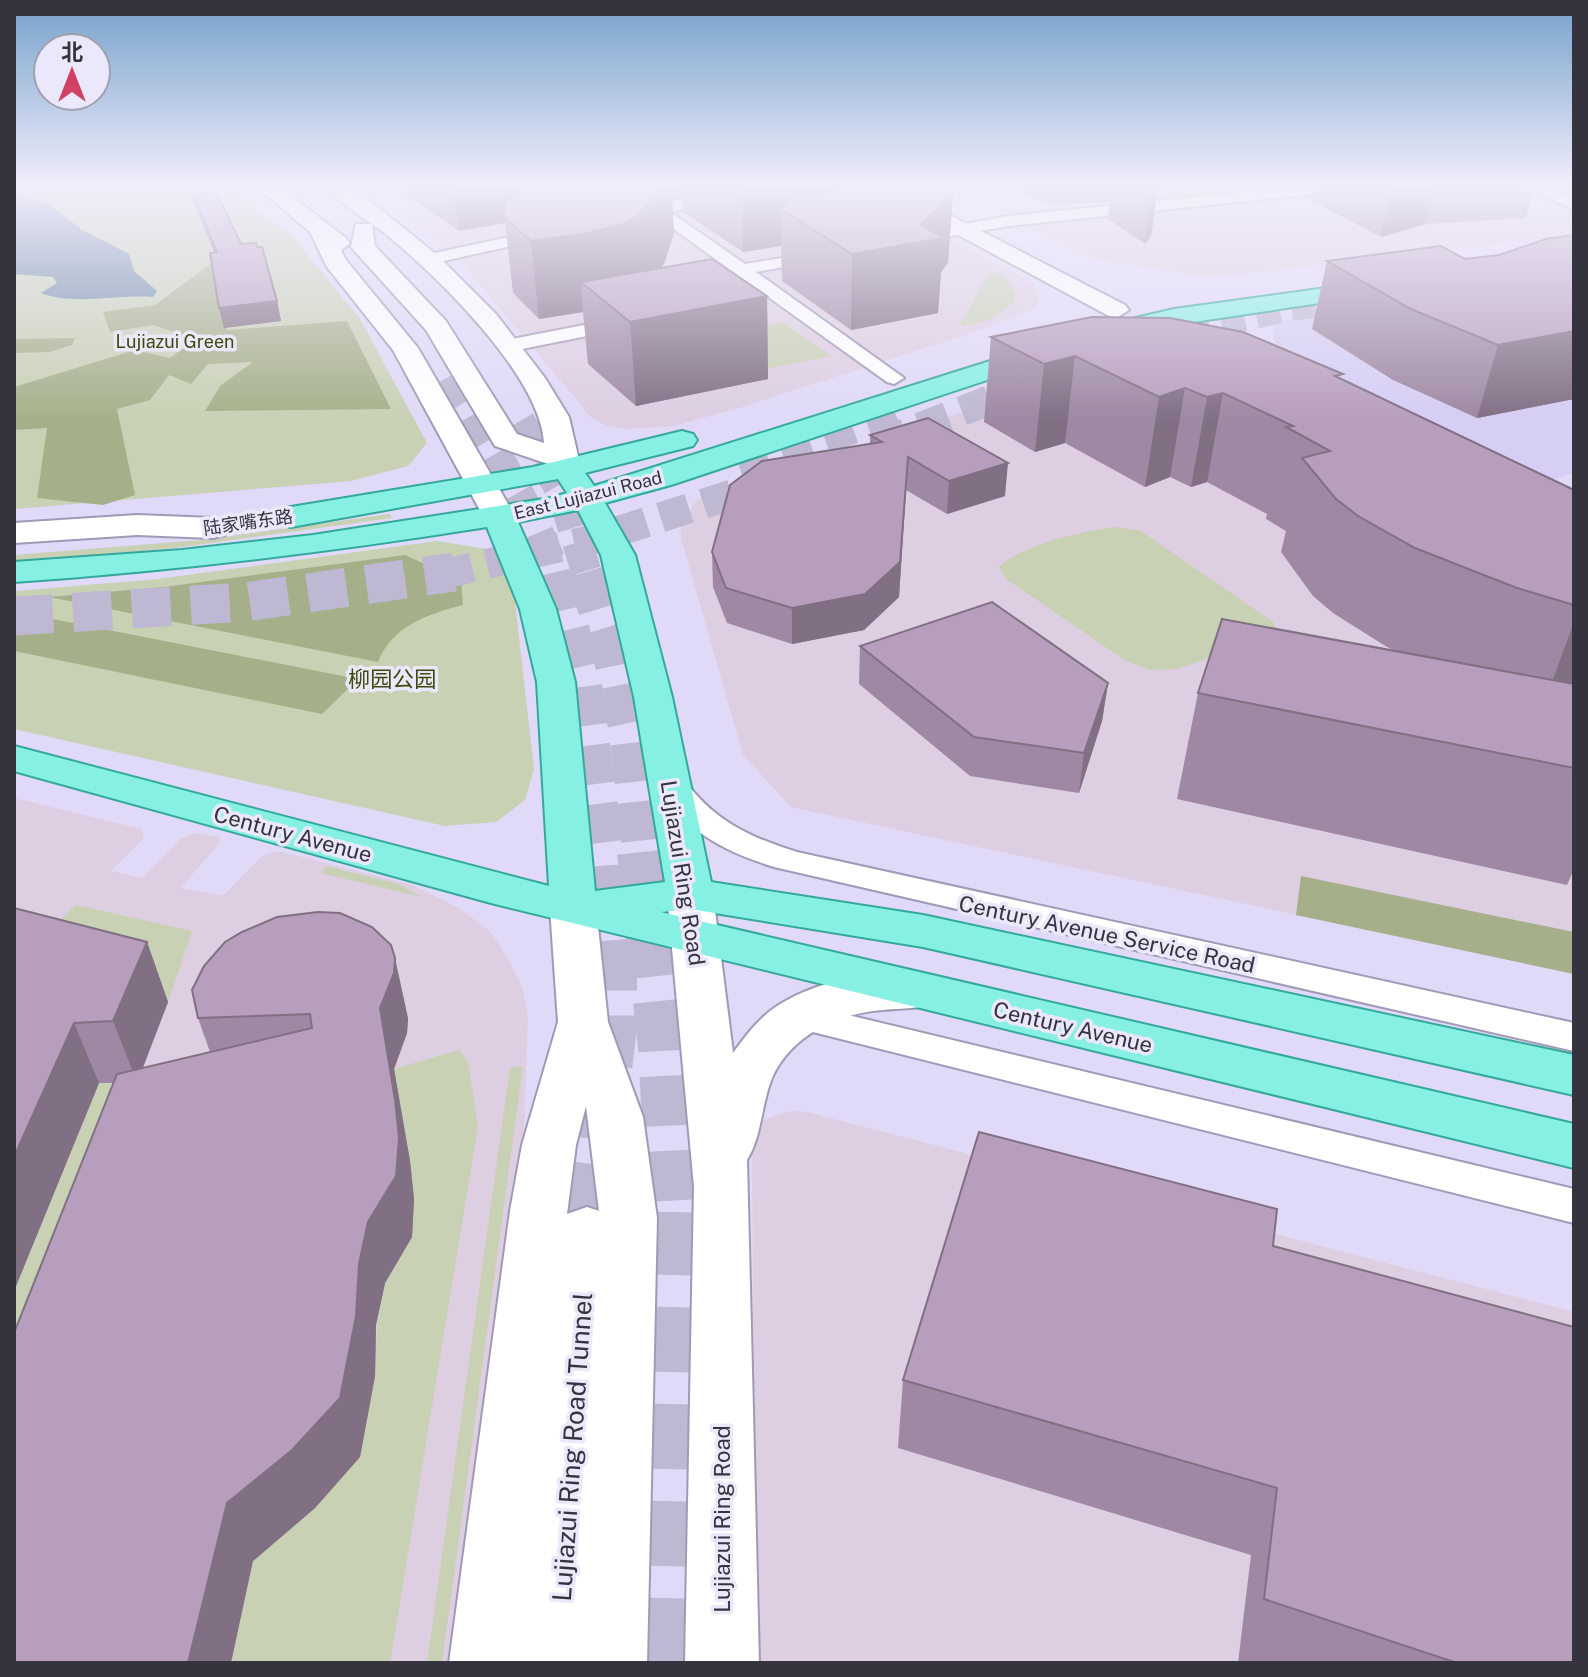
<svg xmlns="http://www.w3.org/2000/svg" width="1588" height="1677" font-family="'Public Sans','Noto Sans SC',sans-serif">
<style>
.commercial{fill:#ddcee1}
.built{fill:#d6cef3}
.green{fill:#c8d1b4}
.forest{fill:#a5b08a}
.water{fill:#6885a1}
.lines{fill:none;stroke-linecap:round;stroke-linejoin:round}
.secondary-tunnel-far3{stroke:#beb8d2;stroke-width:30;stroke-dasharray:30 15;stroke-linecap:butt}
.secondary-tunnel-far2{stroke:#beb8d2;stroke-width:39;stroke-dasharray:39 20;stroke-linecap:butt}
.secondary-tunnel-far1{stroke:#beb8d2;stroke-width:50;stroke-dasharray:50 25;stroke-linecap:butt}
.secondary-tunnel{stroke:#beb8d2;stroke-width:65;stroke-dasharray:65 32;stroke-linecap:butt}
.primary-tunnel-far2{stroke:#beb8d2;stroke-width:24;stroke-dasharray:24 12;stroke-linecap:butt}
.primary-tunnel-far1{stroke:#beb8d2;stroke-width:30;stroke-dasharray:30 15;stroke-linecap:butt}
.primary-tunnel{stroke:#beb8d2;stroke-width:39;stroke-dasharray:39 20;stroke-linecap:butt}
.street-casing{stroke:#a09ab6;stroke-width:4}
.secondary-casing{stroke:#a09ab6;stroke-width:4}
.primary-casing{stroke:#35a89d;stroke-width:4}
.street{fill:#fff;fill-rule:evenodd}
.secondary{fill:#fff;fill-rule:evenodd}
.primary{fill:#86f1e3;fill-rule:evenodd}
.wall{fill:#9e88a3}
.shaded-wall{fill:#816f84}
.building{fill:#b89ebd;stroke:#816f84;stroke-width:2}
.labels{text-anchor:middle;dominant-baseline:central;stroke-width:7;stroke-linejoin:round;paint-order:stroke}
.far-park-label{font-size:18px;fill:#3d4a0c;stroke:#ece8fb}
.far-street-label{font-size:18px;fill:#35333e;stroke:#ece8fb}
.park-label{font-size:22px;fill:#3d4a0c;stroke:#ece8fb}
.street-label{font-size:22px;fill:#35333e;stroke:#ece8fb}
.near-street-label{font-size:26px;fill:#35333e;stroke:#ece8fb}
</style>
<rect width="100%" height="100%" fill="#e0d9f7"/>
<g class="commercial">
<path d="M361,186H847L1022,277L1034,284L1039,300L1035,308L975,332L739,408L673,426L625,429L605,425L591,417L465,267L442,243Z"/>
<path d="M951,186H1124L1155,203L1014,217Z"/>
<path d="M1373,186H1509L1574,210V235L1210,278L1095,259L1023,223Z"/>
<path d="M1115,363L1574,573V974L791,807L743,755L681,538V524L696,501L710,493Z"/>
<path d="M14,798L141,829L144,838L111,871L143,878L181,838L195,833L220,837L218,845L180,888L223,896L263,855L278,851L412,885L457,907L490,931L507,957L522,987L528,1017L524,1127L459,1663H14Z"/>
<path d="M791,1111L807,1112L1574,1312V1663H755L752,1132L760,1121Z"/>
</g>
<path class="built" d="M1574,280V473L1549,481L1288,353L1276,344L1272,334L1275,325L1287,319Z"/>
<g class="green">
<path d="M14,186H227L294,238L360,319L427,443L408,466L351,481L14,509Z"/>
<path d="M1147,186H1293L1171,199Z"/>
<path d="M989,272C1004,273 1009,281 1016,294L1014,301C1001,314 978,327 960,325Z"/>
<path d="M783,322L831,356L771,368L724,333Z"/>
<path d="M390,514L392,518L174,548L14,562V555L201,540Z"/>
<path d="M1118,527L1141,531L1273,622L1278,633L1178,669L1150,670L1126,661L1006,579L999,567C1021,545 1086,530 1118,527Z"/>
<path d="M437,541L486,549L502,563L514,593L534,769L525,800L496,822L445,826L14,729V591L158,579Z"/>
<path d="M326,866L399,884L421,897L321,873Z"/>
<path d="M76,905L192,931L168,1002L17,962Z"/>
<path d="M459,1050L468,1062L478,1126L390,1663H231L253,1561L375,1376L377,1325L385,1283L412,1237L414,1199L410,1161L394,1069Z"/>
<path d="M523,1066L442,1663H427L510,1068Z"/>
<path d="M162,1081L14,1484V1291L99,1083Z"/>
</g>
<g class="forest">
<path d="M212,263L227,330L347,321L391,409L205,411L220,386L253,362L208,364L191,384L169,375L150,400L117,409L135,495L103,505L37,498L47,428L14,430V387L135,350L170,358L189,344L187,336L153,325L110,332L103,312L155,305Z"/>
<path d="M75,338L72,345L50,352L14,353V339Z"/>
<path d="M405,555L427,565L460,566L463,605C428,614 392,626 378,662L49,597L164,587Z"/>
<path d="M17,612L358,679L322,714L14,651V614Z"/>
<path d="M1301,876L1574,932V974L1296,915Z"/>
</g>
<path class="water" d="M14,193L47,203L81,229L129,254L134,271L157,291L153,297C118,294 74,306 41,293L57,283L53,277L14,274Z"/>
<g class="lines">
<g class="secondary-tunnel-far3">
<path d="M452,375L532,517L556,574"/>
<path d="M520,421L562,493L587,574"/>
</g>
<g class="secondary-tunnel-far2">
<path d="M556,572L582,680L605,854"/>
<path d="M586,572L614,662L629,733L642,854"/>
</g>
<g class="secondary-tunnel-far1">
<path d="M642,852L663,1047L672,1214"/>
<path d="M589,1214L612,1027V958L604,852"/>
</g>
<g class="secondary-tunnel">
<path d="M587,1231L590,1212"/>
<path d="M662,1663L672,1212"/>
</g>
<path class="primary-tunnel-far2" d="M1151,340L1290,309L1378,297"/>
<g class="primary-tunnel-far1">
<path d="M878,444L1041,380"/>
<path d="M740,469L908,409"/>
<path d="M443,574L591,540L783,478"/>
</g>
<path class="primary-tunnel" d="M14,616L245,602L454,572"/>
<defs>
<g id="street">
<path d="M611,186H629L659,204L749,186H779L670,212L745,264L831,250V258L756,272L904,378L894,384L887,382L654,215L624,218V212L642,208Z"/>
<path d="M1300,186H1352L1345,191L1009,226L929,240L921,235L929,230L1009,216Z"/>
<path d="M1518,186H1540L1574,199V209Z"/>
<path d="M550,228L558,233L556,236L430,264L421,259L430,254Z"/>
<path d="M625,317L632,319V327L507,352L497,346L507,340Z"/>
<path d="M672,776L683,778C712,820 749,837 797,852L1574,1023V1051L774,867C723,851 685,831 657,785L661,778Z"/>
<path d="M798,1003L1574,1189V1223L785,1025L780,1016L785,1007Z"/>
</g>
<g id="secondary">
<path d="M256,186H279L347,239L350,244L341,250L346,260L418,348L516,518L512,525L500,528L488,525L393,350L327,267L310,232Z"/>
<path d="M326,186H350L374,204L437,255L496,314L545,378L569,417L581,469L577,476H555L548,464L495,446L426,330L351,247L356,224H372L375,246L446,321L517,434L544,443C540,376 438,277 388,236C369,220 341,206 326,186Z"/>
<path d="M867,186H893L1125,305L1129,310L1116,318L1107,315Z"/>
<path d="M137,515L213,518L225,521L229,528L225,535L213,538L137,535L14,543V523Z"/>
<path d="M690,879L706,883L713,894L733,1053C744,1038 755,1023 770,1011C812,980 888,964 938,979L946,991L938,1003C920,1009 903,1008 883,1010C839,1013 791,1035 772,1078C761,1105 762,1136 747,1160L759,1663H685L694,1187L667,894L674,883Z"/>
<path d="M573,892L589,896L596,907L608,1022L643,1117L657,1218L647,1663H449L510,1211L522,1145L558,1022L550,907L557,896ZM586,1106L599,1211L587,1207L567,1214L576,1145Z"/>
</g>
<g id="primary">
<path d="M1377,281L1386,283L1389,288L1386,293L1174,325L1110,340L1097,332L1101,326L1174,309Z"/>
<path d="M1044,344L1053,346L1057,352L1053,358L671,485L605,503L635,555L672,697L711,882L923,915L1574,1055V1095L923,947L690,909L661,912L1574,1124V1168L491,903L14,771V746L549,886L537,682L520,609L487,527C330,552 173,571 14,582V562L182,550L313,535L550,498L567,493L558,479L291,527L279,524L275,517L279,510L291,507L533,467L682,431L693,434L697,440L693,446L585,473L594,486ZM578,510L601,555L634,697L665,882L595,891L575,682L556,609L518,522Z"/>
</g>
</defs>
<use href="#street" class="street-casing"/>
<use href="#secondary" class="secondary-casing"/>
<use href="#primary" class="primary-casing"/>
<use href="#street" class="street"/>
<use href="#secondary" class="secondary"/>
<use href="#primary" class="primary"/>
</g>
<g class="wall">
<path d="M398,186H941L953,192L948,263L941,272L938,313L851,330L782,281L781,246L743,252L683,212L682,198L672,200L674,233L664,264L660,268L767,296L768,379L636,406L588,364L583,312L539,319L513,293L505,223L459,231L399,190Z"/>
<path d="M1018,186H1158L1151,236L1145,244L1108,219L1110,202L1050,204L1025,195Z"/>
<path d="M1313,186H1535L1526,218L1426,224L1381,237L1311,200Z"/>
<path d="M194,197L241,244L277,301L281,321L224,328L214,252L198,214Z"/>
<path d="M1441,246L1574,399L1477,418L1393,380L1312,329L1327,261Z"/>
<path d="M991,337L1342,380L1574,490V869L1567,885L1177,799L1198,693L1398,652L1387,647L1333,613L1313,596L1281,552L1286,531L1266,519L1267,514L1207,482L1191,487L1170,477L1145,487L1065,443L1035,452L984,422Z"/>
<path d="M870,435L1005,496L947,514L906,490L899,597L864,630L792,644L727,623L713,587L712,552L870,444Z"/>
<path d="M860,646L1108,683L1102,721L1079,793L970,776L859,684Z"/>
<path d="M14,908L147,942L168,1002L143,1068L210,1052L198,1018L192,990L408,1018L407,1033L394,1069L410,1161L414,1199L412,1237L385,1283L376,1325L375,1376L360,1457L315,1508L253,1561L114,1083H99L14,1291Z"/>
<path d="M1273,1246L1574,1663H1238L1251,1555L898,1448L903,1380Z"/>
</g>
<g class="shaded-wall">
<path d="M453,186H635L504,217L505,223L459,231Z"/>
<path d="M660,186H682V198L672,200L674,233L664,264L645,288L581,282L583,312L539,319L531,241Z"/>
<path d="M742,186H885L781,209V246L743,252Z"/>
<path d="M1153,186H1158L1151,236L1145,244Z"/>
<path d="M1400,186H1436L1426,224L1381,237L1392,188Z"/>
<path d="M953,192L948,263L941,272L938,313L851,330L852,254L921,225Z"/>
<path d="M767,296L768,379L636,406L630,322Z"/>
<path d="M277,301L281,321L224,328L219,308Z"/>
<path d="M1574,326V399L1477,418L1498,345Z"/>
<path d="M1075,356L1065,443L1035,452L1044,364Z"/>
<path d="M1185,388L1170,477L1145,487L1159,397Z"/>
<path d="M1223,393L1207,482L1191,487L1207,397Z"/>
<path d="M908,457L899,597L864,630L792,644V608Z"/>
<path d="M1008,463L1005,496L947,514L949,481Z"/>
<path d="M1574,622V691L1542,709Z"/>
<path d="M1108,683L1102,721L1079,793L1084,753Z"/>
<path d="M147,942L168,1002L137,1082L113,1021Z"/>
<path d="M395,958L408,1018L407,1033L394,1069L410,1161L414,1199L412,1237L385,1283L376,1325L375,1376L360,1457L315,1508L253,1561L231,1663H188L227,1503L359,1264L380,1008Z"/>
<path d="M74,1023L99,1083L14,1291V1157Z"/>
</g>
<g class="building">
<path d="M520,186H661L660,191L640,213L623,224L588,233L531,241L504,217L506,202Z"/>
<path d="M859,186H941L953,192L921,225L943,238L852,254L781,209L793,197Z"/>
<path d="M214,188L241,244L256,243L257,247H262L277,301L219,308L210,253L217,252L194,197Z"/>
<path d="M1574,235V331L1498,345L1411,309L1327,261L1441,246L1465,259L1499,255L1546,239Z"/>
<path d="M712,259L767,296L630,322L581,282Z"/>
<path d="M1092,317L1170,318L1243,332L1343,374L1335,376L1574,490V605L1517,588L1415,548L1358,516L1336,499L1302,458L1330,451L1286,427L1293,426L1223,393L1207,397L1185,388L1159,397L1075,356L1044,364L991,337Z"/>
<path d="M928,418L1008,463L949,481L908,457L900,562L865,594L792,608L726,588L712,552L730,485L762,461L882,442L870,435Z"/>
<path d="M992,602L1108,683L1084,753L974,737L860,646Z"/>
<path d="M1222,619L1574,684V768L1198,693Z"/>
<path d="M14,908L147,942L113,1021L74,1023L14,1157Z"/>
<path d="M318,912L340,913L372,927L391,945L395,958L394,973L380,1008L395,1100L399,1138L396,1176L368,1222L359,1264L356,1316L340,1398L292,1450L227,1503L188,1663H14V1333L117,1074L312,1028L310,1014L198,1018L192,990L204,966L225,942L242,932L277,917Z"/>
<path d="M979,1132L1277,1209L1273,1246L1574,1327V1663H1457L1264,1599L1277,1488L903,1380Z"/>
</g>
<linearGradient id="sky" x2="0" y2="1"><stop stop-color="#75a1cc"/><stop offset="0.44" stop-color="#f1eefb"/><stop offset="1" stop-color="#f1eefb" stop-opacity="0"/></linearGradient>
<rect width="1588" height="421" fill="url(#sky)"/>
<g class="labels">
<g class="far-park-label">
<text x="175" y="341">Lujiazui Green</text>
</g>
<g class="far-street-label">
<text transform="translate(588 495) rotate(-14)">East Lujiazui Road</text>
<text transform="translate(248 522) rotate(-8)">陆家嘴东路</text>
</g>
<g class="park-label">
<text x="392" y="679">柳园公园</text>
</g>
<g class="street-label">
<text transform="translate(293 834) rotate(15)">Century Avenue</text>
<text transform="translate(683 873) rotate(81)">Lujiazui Ring Road</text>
<text transform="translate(1107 934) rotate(12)">Century Avenue Service Road</text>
<text transform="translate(1073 1027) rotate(13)">Century Avenue</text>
<text transform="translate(722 1519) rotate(-90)">Lujiazui Ring Road</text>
</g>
<g class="near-street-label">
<text transform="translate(572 1447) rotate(-86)">Lujiazui Ring Road Tunnel</text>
</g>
</g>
<rect width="1588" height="1677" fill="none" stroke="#35333e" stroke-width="32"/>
<g transform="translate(72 72)"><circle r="38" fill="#ece8fb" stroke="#a3a0af" stroke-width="2"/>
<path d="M0-6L14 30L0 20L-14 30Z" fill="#d04062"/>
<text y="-12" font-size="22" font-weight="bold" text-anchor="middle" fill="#35333e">北</text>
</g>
</svg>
